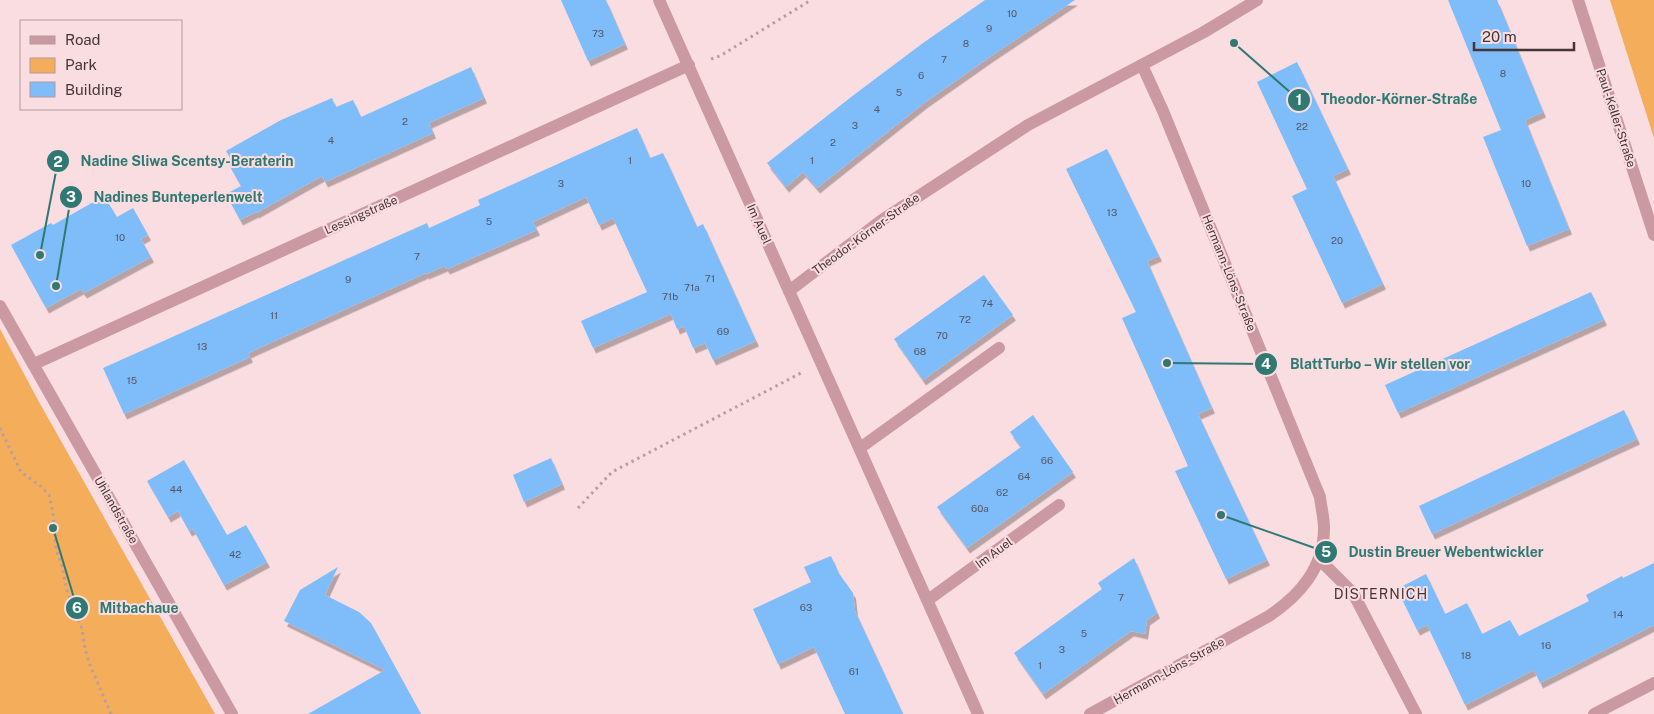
<svg xmlns="http://www.w3.org/2000/svg" width="1654" height="714" font-family="'Public Sans',sans-serif">
<style>
.green{fill:#f3ad5b}
.building{fill:#7ebdf9;filter:url(#shadow)}
.lines{fill:none;stroke-linecap:round;stroke-linejoin:round}
.path{stroke:#b79ea2;stroke-width:3;stroke-dasharray:2.5 4;stroke-linecap:butt}
.minor{stroke:#cb99a1;stroke-width:12}
.labels{text-anchor:middle;dominant-baseline:central;stroke-width:4;stroke-linejoin:round;paint-order:stroke}
.number-label{font-size:10px;fill:#545668}
.street-label{font-size:12px;fill:#463437;stroke:#fadde1}
.neighbourhood-label{font-size:14px;letter-spacing:1px;fill:#463437;stroke:#fadde1}
.leader{fill:none;stroke:#307973;stroke-width:2}
.callout-dot{fill:#307973;stroke:#fadde1;stroke-width:2}
.mark-label{font-size:15px;text-anchor:middle;font-weight:bold;fill:#fff}
.callout-label{font-size:14px;text-anchor:middle;font-weight:bold;fill:#307973;stroke:#fadde1;stroke-width:4;stroke-linejoin:round;paint-order:stroke}
</style>
<defs>
<filter id="shadow"><feDropShadow dx="3" dy="5.5" stdDeviation="0" flood-color="#0004"/></filter>
</defs>
<rect width="100%" height="100%" fill="#fadde1"/>
<g class="green">
<path d="M1610,0H1654V138Z"/>
<path d="M0,329L39,402L215,714H0Z"/>
</g>
<g class="building">
<path d="M561,0H606L625,44L588,61Z"/>
<path d="M985,0H1075L991,56L924,103L817,188L803,172L786,187L767,163L855,94L923,43Z"/>
<path d="M1448,0H1497L1543,112L1525,120L1569,229L1527,246L1483,137L1501,130Z"/>
<path d="M1297,62L1348,169L1333,176L1383,284L1342,303L1292,196L1307,189L1257,82Z"/>
<path d="M471,67L484,98L429,123L433,133L325,182L322,176L256,213V212L240,220L226,194L241,186L228,163L232,161L226,151L281,120L332,98L336,107L353,100L361,117Z"/>
<path d="M637,128L650,158L663,153L697,227L703,224L756,341L713,360L705,343L693,348L684,326L677,329L671,314L593,348L581,321L647,292L613,218L599,225L586,197L533,222L537,230L447,269L445,266L426,274V273L248,353L250,357L124,414L103,368L427,223L429,228L480,205L478,200Z"/>
<path d="M1107,149L1159,256L1147,261L1212,408L1198,414L1267,560L1226,579L1175,471L1188,466L1122,318L1136,312L1066,169Z"/>
<path d="M104,196L117,217L133,208L148,235L141,239L151,257L84,293L81,289L46,308L11,245L51,223L53,225Z"/>
<path d="M984,275L1013,315L923,380L894,339Z"/>
<path d="M1591,292L1604,320L1398,413L1385,385Z"/>
<path d="M1624,410L1637,439L1432,534L1419,506Z"/>
<path d="M1033,415L1073,472L967,548L937,507L1021,447L1010,432Z"/>
<path d="M551,458L562,484L524,502L513,475Z"/>
<path d="M184,460L227,535L246,525L267,562L224,585L193,529L189,531L178,511L168,517L147,481Z"/>
<path d="M831,556L838,572L853,593L855,611L903,714H845L814,647L778,664L753,609L811,582L804,567Z"/>
<path d="M1134,558L1157,613L1147,620L1145,634L1131,631L1043,694L1014,653L1102,589L1098,583Z"/>
<path d="M1654,563V625L1540,683L1534,670L1465,705L1427,625L1417,630L1397,589L1426,574L1445,614L1467,603L1482,634L1510,620L1519,636L1589,601L1586,595L1622,576L1623,578Z"/>
<path d="M338,567L325,595L359,612L371,623L421,714H308L385,670L284,621L300,590Z"/>
</g>
<g class="lines">
<g class="path">
<path d="M711,59L720,56L811,0"/>
<path d="M0,428L21,472L40,486L49,495L53,512L56,550L62,565L66,588L82,629L85,649L90,665L111,714"/>
<path d="M578,508L612,472L801,373"/>
</g>
<g class="minor">
<path d="M659,0L978,714"/>
<path d="M1578,0L1654,235"/>
<path d="M789,291L882,220L1028,125L1204,32L1257,0"/>
<path d="M0,306L232,714"/>
<path d="M34,364L689,65"/>
<path d="M860,448L999,348"/>
<path d="M1319,559L1353,593L1416,714"/>
<path d="M928,600L1059,505"/>
<path d="M1090,714L1269,616C1300,595 1324,568 1324,528C1324,518 1321,507 1320,497L1163,111L1142,65"/>
<path d="M1594,714L1654,683"/>
</g>
</g>
<g class="labels">
<g class="number-label">
<text x="1012" y="13">10</text>
<text x="989" y="28">9</text>
<text x="598" y="33">73</text>
<text x="966" y="43">8</text>
<text x="944" y="59">7</text>
<text x="1503" y="73">8</text>
<text x="921" y="75">6</text>
<text x="899" y="92">5</text>
<text x="877" y="109">4</text>
<text x="405" y="121">2</text>
<text x="855" y="125">3</text>
<text x="1302" y="126">22</text>
<text x="331" y="140">4</text>
<text x="833" y="142">2</text>
<text x="630" y="160">1</text>
<text x="812" y="160">1</text>
<text x="561" y="183">3</text>
<text x="1526" y="183">10</text>
<text x="1112" y="212">13</text>
<text x="489" y="221">5</text>
<text x="120" y="237">10</text>
<text x="1337" y="240">20</text>
<text x="417" y="256">7</text>
<text x="710" y="278">71</text>
<text x="348" y="279">9</text>
<text x="692" y="287">71a</text>
<text x="670" y="296">71b</text>
<text x="987" y="303">74</text>
<text x="274" y="315">11</text>
<text x="965" y="319">72</text>
<text x="723" y="331">69</text>
<text x="942" y="335">70</text>
<text x="202" y="346">13</text>
<text x="920" y="351">68</text>
<text x="132" y="380">15</text>
<text x="1047" y="460">66</text>
<text x="1024" y="476">64</text>
<text x="176" y="489">44</text>
<text x="1002" y="492">62</text>
<text x="980" y="508">60a</text>
<text x="235" y="554">42</text>
<text x="1121" y="597">7</text>
<text x="806" y="607">63</text>
<text x="1618" y="614">14</text>
<text x="1084" y="633">5</text>
<text x="1546" y="645">16</text>
<text x="1062" y="649">3</text>
<text x="1466" y="655">18</text>
<text x="1040" y="665">1</text>
<text x="854" y="671">61</text>
</g>
<g class="street-label">
<text transform="translate(1616 118) rotate(72)">Paul-Keller-Straße</text>
<text transform="translate(361 215) rotate(-24)">Lessingstraße</text>
<text transform="translate(759 224) rotate(66)">Im Auel</text>
<text transform="translate(866 234) rotate(-36)">Theodor-Körner-Straße</text>
<text transform="translate(1229 273) rotate(68)">Hermann-Löns-Straße</text>
<text transform="translate(116 510) rotate(60)">Uhlandstraße</text>
<text transform="translate(994 553) rotate(-36)">Im Auel</text>
<text transform="translate(1169 671) rotate(-29)">Hermann-Löns-Straße</text>
</g>
<g class="neighbourhood-label">
<text x="1381" y="594">DISTERNICH</text>
</g>
</g>
<path class="leader" d="M1234 43L1299 100M40 255L58 161M56 286L71 197M1167 363L1266 364M1221 515L1326 552M53 528L77 608"/>
<g class="callout-dot">
<circle cx="1234" cy="43" r="5"/>
<circle cx="40" cy="255" r="5"/>
<circle cx="56" cy="286" r="5"/>
<circle cx="1167" cy="363" r="5"/>
<circle cx="1221" cy="515" r="5"/>
<circle cx="53" cy="528" r="5"/>
<circle cx="1299" cy="100" r="12"/>
<circle cx="58" cy="161" r="12"/>
<circle cx="71" cy="197" r="12"/>
<circle cx="1266" cy="364" r="12"/>
<circle cx="1326" cy="552" r="12"/>
<circle cx="77" cy="608" r="12"/>
</g>
<g class="mark-label">
<text x="1299" y="105">1</text>
<text x="58" y="167">2</text>
<text x="71" y="202">3</text>
<text x="1266" y="369">4</text>
<text x="1326" y="557">5</text>
<text x="77" y="613">6</text>
</g>
<g class="callout-label">
<text x="1399" y="104">Theodor-Körner-Straße</text>
<text x="187" y="166">Nadine Sliwa Scentsy-Beraterin</text>
<text x="178" y="202">Nadines Bunteperlenwelt</text>
<text x="1380" y="369">BlattTurbo – Wir stellen vor</text>
<text x="1446" y="557">Dustin Breuer Webentwickler</text>
<text x="139" y="613">Mitbachaue</text>
</g>
<rect x="20" y="20" width="162" height="90" fill="#fadde1" stroke="#b2999d"/>
<rect x="30" y="36" width="25" height="8" fill="#cb99a1" stroke="#b2999d"/>
<text x="65" y="45" font-size="15" fill="#463437">Road</text>
<rect x="30" y="58" width="25" height="15" fill="#f3ad5b" stroke="#b2999d"/>
<text x="65" y="70" font-size="15" fill="#463437">Park</text>
<rect x="30" y="82" width="25" height="15" fill="#7ebdf9" stroke="#b2999d"/>
<text x="65" y="95" font-size="15" fill="#463437">Building</text>
<path d="M1474 42v8h100v-8" fill="none" stroke="#463437" stroke-width="2.5"/>
<text x="1482" y="42" font-size="15" fill="#463437" stroke="#fadde1" stroke-width="4" paint-order="stroke">20 m</text>
</svg>
